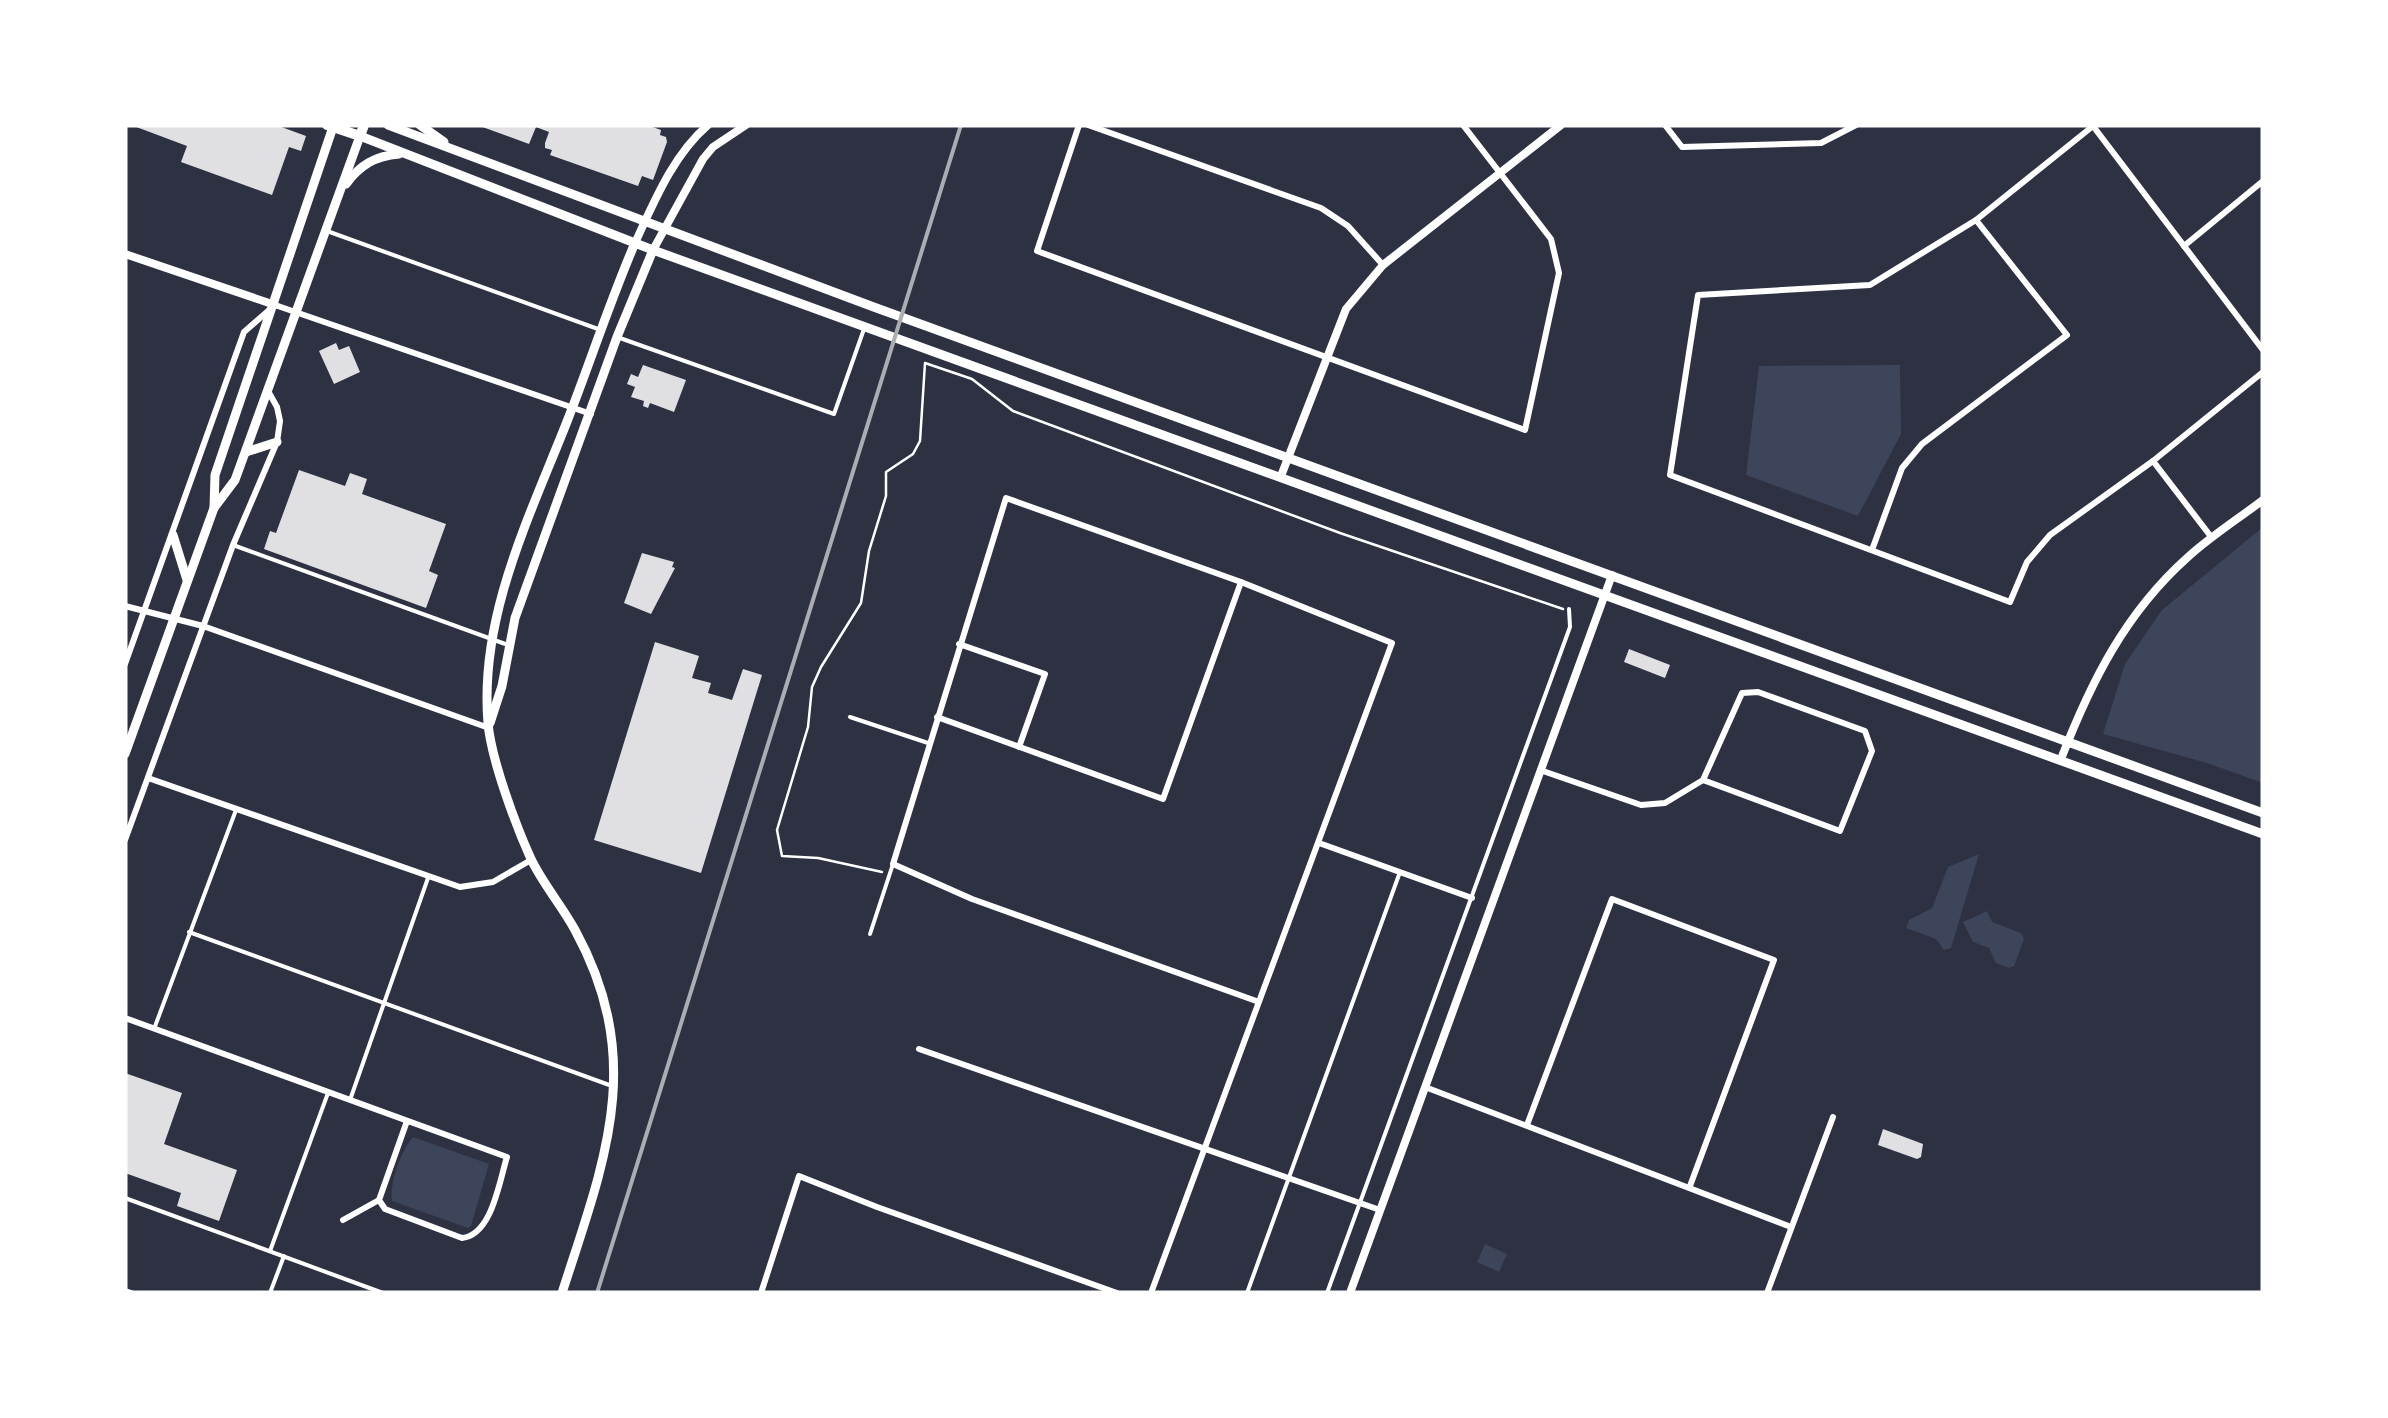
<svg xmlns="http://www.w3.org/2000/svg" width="2388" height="1418" font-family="Cabin,sans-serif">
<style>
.green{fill:#3c4559}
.building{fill:#e0e0e3}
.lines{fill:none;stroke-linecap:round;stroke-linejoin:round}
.path{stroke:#fff;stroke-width:2.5}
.service{stroke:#fff;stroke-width:4}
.minor{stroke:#fff;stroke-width:6}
.tertiary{stroke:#fff;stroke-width:8}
.secondary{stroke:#fff;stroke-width:9}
.primary{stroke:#fff;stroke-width:10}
.rail{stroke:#abadb3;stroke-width:4}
</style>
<rect width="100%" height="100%" fill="#2d3142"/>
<g class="green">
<path d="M1900,365L1901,434L1858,516L1746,475L1759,366Z"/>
<path d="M2263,527V783L2207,763L2103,734L2125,664L2162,610Z"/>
<path d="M1979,854L1951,948L1944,950L1936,939L1906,928L1909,920L1932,908L1948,867Z"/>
<path d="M1987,911L1992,922L2021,933L2024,939L2014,966L2009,968L1996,963L1989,948L1973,942L1963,922Z"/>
<path d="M413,1137L489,1164L471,1226L468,1228L392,1201C389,1183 401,1151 413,1137Z"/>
<path d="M1485,1244L1507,1254L1499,1272L1477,1262Z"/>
</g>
<g class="building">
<path d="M131,125H276L306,136L301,151L289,147L272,195L181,162L187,146Z"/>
<path d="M477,125H647L661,130L660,135L666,137L667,142L653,180L642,176L638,186L550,155L552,150L545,148V143L549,132L536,127L529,144Z"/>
<path d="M336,343L339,350L349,346L360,372L334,384L319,351Z"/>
<path d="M643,365L686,380L674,412L650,403L648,408L643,406L644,401L631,397L635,387L627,384L631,374L638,377Z"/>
<path d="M299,470L345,486L350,473L367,479L362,494L446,524L429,571L438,575L426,608L264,549L270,531L276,533Z"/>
<path d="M642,553L674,562L672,567L675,568L651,614L624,603Z"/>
<path d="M655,642L699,656L692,678L711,683L708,693L732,700L743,669L762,675L701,873L594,840Z"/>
<path d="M1629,649L1670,665L1665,678L1624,662Z"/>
<path d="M125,1073L182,1093L164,1144L237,1170L219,1221L177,1206L181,1193L125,1173Z"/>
<path d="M1883,1129L1923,1144L1921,1157L1917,1159L1878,1145Z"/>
</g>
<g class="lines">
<path class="path" d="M882,872L818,858L782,856L777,830L808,727L812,687L821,667L861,603L869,551L886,496V472L913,454L920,441L925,363L972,379L1013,411L1340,533L1563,609"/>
<g class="service">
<path d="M327,231L598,329"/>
<path d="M617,337L834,414L864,329"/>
<path d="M233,545L508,645"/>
<path d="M850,717L928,743"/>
<path d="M189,932L612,1086"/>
<path d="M870,934L893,864"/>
<path d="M154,1029L236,810"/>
<path d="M350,1100L428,878"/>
<path d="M125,1198L383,1293"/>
<path d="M270,1251L328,1093"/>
<path d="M270,1293L284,1256"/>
<path d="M1247,1293L1400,872"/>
<path d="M1327,1293L1570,627L1569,609"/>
</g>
<g class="minor">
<path d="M1079,125L1037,251L1525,430L1559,273L1551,239L1463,125"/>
<path d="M1088,125L1321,208L1348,226L1383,265"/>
<path d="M1665,125L1682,147L1821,143L1856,125"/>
<path d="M2184,246L2263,181"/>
<path d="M2263,350L2093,126L1976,220L1870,285L1698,295L1670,475L2010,602L2027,562L2050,535L2153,461L2263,372"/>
<path d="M2153,461L2212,538"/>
<path d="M1872,550L1902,468L1922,444L2067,335L1976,220"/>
<path d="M125,606L203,626L489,728"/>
<path d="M959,644L1045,674L1019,747"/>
<path d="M125,664L244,332L275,305L591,414"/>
<path d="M937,717L1163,799L1241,582"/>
<path d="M1540,770L1641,805L1665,803L1703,780L1742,693L1758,692L1865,731L1872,751L1840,831L1703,780"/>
<path d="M148,778L460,887L493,882L531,860"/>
<path d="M125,840L233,545L277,442L280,421L277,407L268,391"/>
<path d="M1319,843L1472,898"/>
<path d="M125,1018L507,1157C499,1182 492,1235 462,1238L385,1209L379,1200L407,1121"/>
<path d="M919,1049L1380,1210"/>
<path d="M1425,1087L1791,1227"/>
<path d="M1527,1125L1612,899L1774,960L1690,1186"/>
<path d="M343,1220L379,1200"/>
<path d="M125,1291L131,1293"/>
<path d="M761,1293L799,1176L877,1207L1117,1293"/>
<path d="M1151,1293L1392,643L1241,582L1006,498L893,864L972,899L1259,1002"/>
<path d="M1767,1293L1833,1117"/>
</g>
<g class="tertiary">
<path d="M635,243C654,202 673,155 708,125"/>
<path d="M653,250L703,159L713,147L746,125"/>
<path d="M125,254L275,305"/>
<path d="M1281,476L1346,309L1383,265L1561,125"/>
<path d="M2061,759C2091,682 2125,613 2188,557C2211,536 2238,519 2263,500"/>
<path d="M1350,1293L1612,575"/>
</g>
<g class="secondary">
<path d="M388,125L871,306L2263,813"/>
<path d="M420,125L444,142"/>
<path d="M346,184C360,165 375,156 399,154"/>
<path d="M246,452L277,442"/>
<path d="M214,508L235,480L360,136L653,250L2263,834"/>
<path d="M173,535L187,580"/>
<path d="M490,723L502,686L515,618L617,337L653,250"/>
<path d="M125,754L214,508L215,475L333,127"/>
<path d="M562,1293C604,1162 647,1062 575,930C562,906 543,884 531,859C516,826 491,759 488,723C479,616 530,516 568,419C591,360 610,301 635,243"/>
</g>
<path class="primary" d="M327,125L360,136L364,125"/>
<path class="rail" d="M597,1293L961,125"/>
</g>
<rect width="2388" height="1418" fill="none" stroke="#ffffff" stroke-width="255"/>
</svg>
